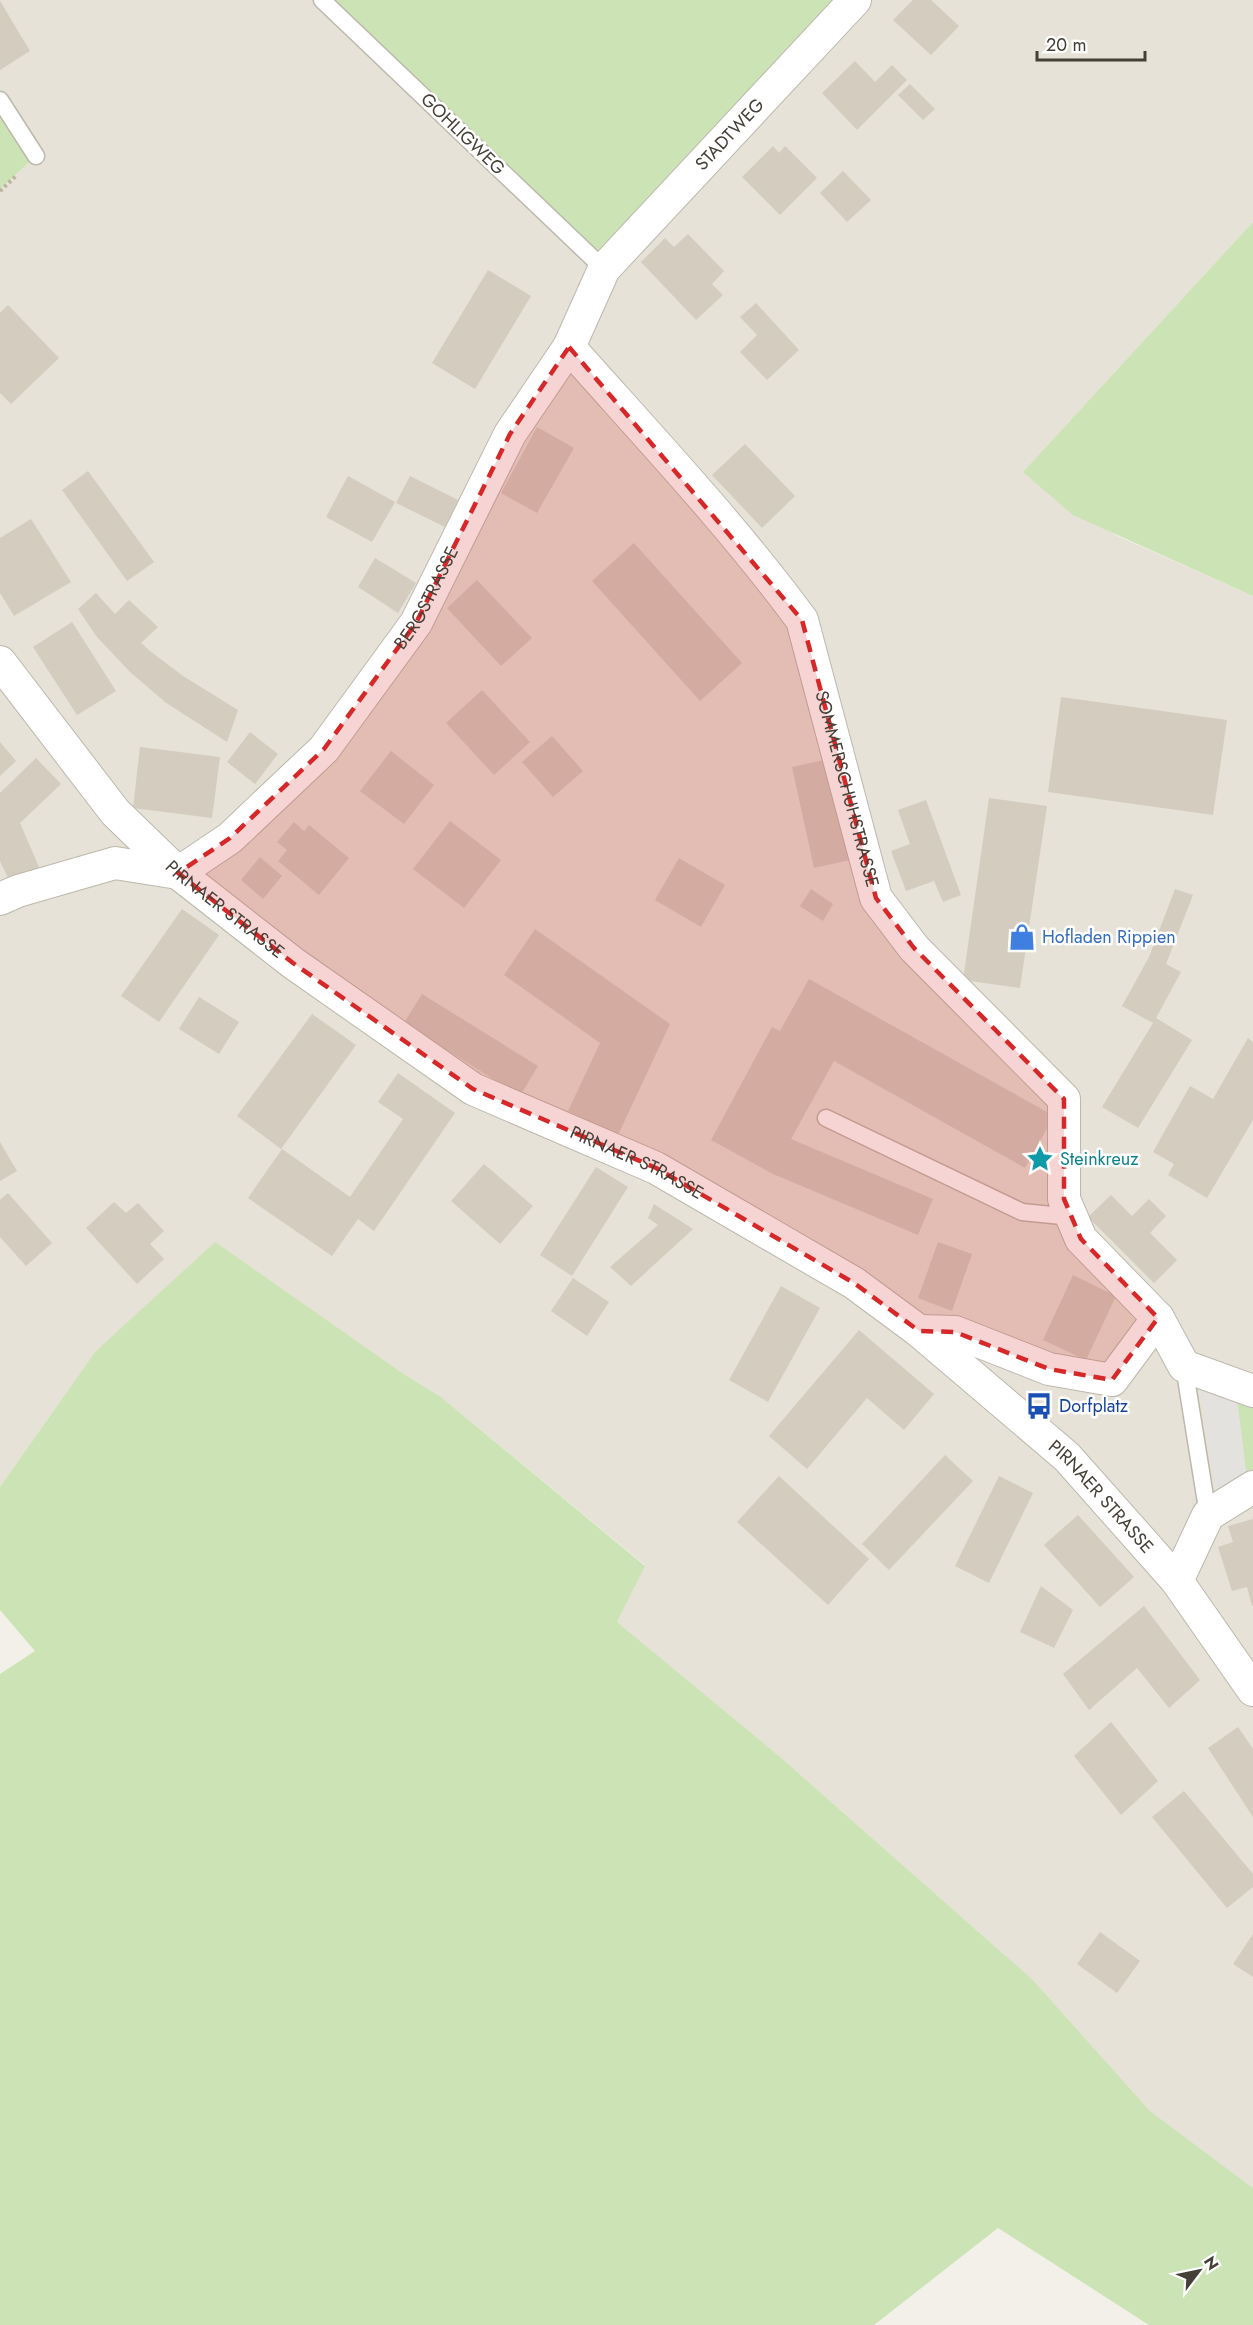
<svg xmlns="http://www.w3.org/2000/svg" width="1253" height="2325" font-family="Jost,sans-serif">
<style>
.residential{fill:#e6e2d7}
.green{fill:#cce3b5}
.parking{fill:#e4e2df}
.building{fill:#d3ccbf}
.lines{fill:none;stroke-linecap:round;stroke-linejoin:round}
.service-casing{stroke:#bdb8ac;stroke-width:19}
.minor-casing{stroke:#bdb8ac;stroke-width:34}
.path{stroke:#bdb49e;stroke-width:4;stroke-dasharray:3 3;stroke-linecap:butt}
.service{stroke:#fff;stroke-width:16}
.minor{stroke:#fff;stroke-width:32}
.marked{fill:#d62828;fill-opacity:0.2;stroke:#d62828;stroke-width:4.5;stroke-dasharray:12 8;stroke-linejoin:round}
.labels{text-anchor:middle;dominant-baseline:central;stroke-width:5;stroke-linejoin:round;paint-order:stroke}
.street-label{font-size:18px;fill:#454037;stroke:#fff}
.shop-label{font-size:18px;fill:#366cbe;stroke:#fff;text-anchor:start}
.culture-label{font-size:18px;fill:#0d838f;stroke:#fff;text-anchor:start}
.transit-label{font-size:18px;fill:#164399;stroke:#fff;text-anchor:start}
</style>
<rect width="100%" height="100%" fill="#f2f0e8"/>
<path class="residential" d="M0,0H1253V222L1023,472L1115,535L1253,596V2188L1150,2111L1032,1979L779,1756L617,1622L645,1565L441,1397L402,1373L95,1352L0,1487V189L36,156L0,98Z"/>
<g class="green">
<path d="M322,0H855L604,269Z"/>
<path d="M0,98L36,156L0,189Z"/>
<path d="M1253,222V596L1073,515L1023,472Z"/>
<path d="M215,1242L402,1373L441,1397L645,1566L617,1622L779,1756L1032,1979L1150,2111L1253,2188V2325H1149L998,2228L874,2325H0V1674L35,1651L0,1610V1487L95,1352Z"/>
<path d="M1237,1399L1253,1404V1469L1246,1473Z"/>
</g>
<path class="parking" d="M1201,1387L1237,1399L1246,1473L1215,1490Z"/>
<g class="building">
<path d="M913,0H931L959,26L931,55L893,20Z"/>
<path d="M0,1L30,51L0,70Z"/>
<path d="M855,61L875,82L892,65L907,80L857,130L822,93Z"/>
<path d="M910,84L935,109L923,120L898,95Z"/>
<path d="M773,146L779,153L785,146L817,178L780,215L742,177Z"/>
<path d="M843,171L871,200L847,222L820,193Z"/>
<path d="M688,234L724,271L712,284L723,295L696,320L641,262L665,238L674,247Z"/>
<path d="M488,270L531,296L475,389L432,363Z"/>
<path d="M756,303L799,350L767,380L740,352L757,335L740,317Z"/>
<path d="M8,305L59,358L11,404L0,393V313Z"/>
<path d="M537,427L574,448L537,513L501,493Z"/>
<path d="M745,444L795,496L762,528L712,475Z"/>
<path d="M88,471L154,562L127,581L62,490Z"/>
<path d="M348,476L395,502L372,542L326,517Z"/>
<path d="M410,476L458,500L445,527L396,503Z"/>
<path d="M31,519L71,582L14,616L0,593V538Z"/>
<path d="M634,543L742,663L700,701L592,581Z"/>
<path d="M375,558L416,583L398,613L358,587Z"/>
<path d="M477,580L532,638L501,666L447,608Z"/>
<path d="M96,593L115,614L129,600L158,627L141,643L150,651L183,676L238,710L227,742L165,702L129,671L97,637L78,609Z"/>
<path d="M72,622L116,691L77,715L33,647Z"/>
<path d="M482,690L530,742L494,775L446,723Z"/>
<path d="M1061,697L1227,720L1213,815L1048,792Z"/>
<path d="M250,732L278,754L255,784L227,762Z"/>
<path d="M552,736L583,771L553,797L522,762Z"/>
<path d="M0,742L16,761L0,776Z"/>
<path d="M140,747L220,757L212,818L133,808Z"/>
<path d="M391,751L434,785L404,824L360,791Z"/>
<path d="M36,758L61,784L20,823L39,867L9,880L0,861V793Z"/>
<path d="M828,759L850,860L814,868L792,767Z"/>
<path d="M989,798L1047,806L1020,988L963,980Z"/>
<path d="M926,800L961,895L943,902L934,881L906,891L891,851L910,844L898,810Z"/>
<path d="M450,821L501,860L464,908L413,869Z"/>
<path d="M294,822L304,831L309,825L349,858L319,895L278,861L287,850L277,842Z"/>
<path d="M260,857L282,876L263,899L241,880Z"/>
<path d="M679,858L725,885L701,927L655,900Z"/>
<path d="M811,889L833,904L823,921L800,906Z"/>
<path d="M1175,889L1193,895L1166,964L1181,972L1156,1018L1192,1040L1138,1128L1102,1107L1153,1023L1122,1006L1149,957Z"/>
<path d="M182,909L219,935L159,1022L121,996Z"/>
<path d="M535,929L670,1024L618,1135L568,1111L600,1043L504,975Z"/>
<path d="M809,979L1054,1116L1025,1168L834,1061L791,1139L933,1199L918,1235L773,1174L711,1140L772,1027L780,1031Z"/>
<path d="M422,994L538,1066L520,1096L404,1023Z"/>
<path d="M199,997L239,1022L219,1054L179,1029Z"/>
<path d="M312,1014L356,1045L281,1149L237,1116Z"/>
<path d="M1248,1038L1253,1042V1120L1207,1198L1168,1175L1174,1164L1153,1152L1190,1086L1213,1099Z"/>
<path d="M398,1073L455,1113L374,1231L358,1219L332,1256L248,1198L282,1149L350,1197L403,1119L378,1102Z"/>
<path d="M0,1142L17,1171L0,1181Z"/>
<path d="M484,1164L533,1206L500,1244L451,1201Z"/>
<path d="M596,1167L628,1187L572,1276L540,1255Z"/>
<path d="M8,1193L52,1243L26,1266L0,1237V1200Z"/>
<path d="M1111,1195L1132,1216L1149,1199L1166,1216L1150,1233L1177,1260L1154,1283L1088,1217Z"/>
<path d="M114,1202L126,1213L138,1203L164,1231L150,1244L164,1259L137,1284L86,1228Z"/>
<path d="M654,1204L693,1229L631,1286L610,1267L658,1225L648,1218Z"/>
<path d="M938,1242L972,1254L952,1311L918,1298Z"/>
<path d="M1073,1275L1116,1296L1086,1360L1043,1340Z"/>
<path d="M573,1278L609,1302L587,1336L551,1311Z"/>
<path d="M781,1286L820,1308L768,1402L729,1380Z"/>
<path d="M859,1330L934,1394L904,1430L867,1398L807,1469L769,1436Z"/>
<path d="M945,1455L973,1481L889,1570L862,1544Z"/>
<path d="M779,1476L869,1559L828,1605L737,1522Z"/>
<path d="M999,1476L1033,1493L989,1583L955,1566Z"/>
<path d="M1078,1515L1134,1577L1100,1607L1044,1545Z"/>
<path d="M1253,1519V1606H1252L1247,1587L1232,1591L1218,1547L1233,1542L1228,1526Z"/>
<path d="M1041,1586L1073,1610L1054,1648L1020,1632Z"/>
<path d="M1144,1606L1200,1680L1169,1708L1137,1668L1089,1710L1063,1674Z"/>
<path d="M1111,1722L1158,1781L1121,1815L1074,1756Z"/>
<path d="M1238,1727L1253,1749V1817L1208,1748Z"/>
<path d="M1184,1791L1253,1874V1887L1227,1908L1152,1817Z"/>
<path d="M1100,1932L1140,1961L1117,1993L1077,1964Z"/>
<path d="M1253,1934V1977L1233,1964Z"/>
</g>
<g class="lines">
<defs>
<g id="service">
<path d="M322,0L604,269"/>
<path d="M0,100L36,156"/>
<path d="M826,1118L1022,1212L1072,1217"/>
<path d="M1184,1366L1208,1515"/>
</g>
<g id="minor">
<path id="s1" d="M569,347C648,436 731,524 802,620L876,898L914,948L1064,1099V1199L1081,1239L1158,1318L1184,1366L1253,1391"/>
<path id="s2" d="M0,662L115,812L178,873L293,963L473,1089L656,1168L854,1283L919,1331L1067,1457L1177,1581L1253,1690"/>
<path id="s3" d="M178,873L230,838L324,749L416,623L510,434L569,347L604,269L855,0"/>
<path d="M0,899L18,891L115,863L178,873"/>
<path d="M919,1331L955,1332L1049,1369L1112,1380L1158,1318"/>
<path d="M1177,1581L1208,1515L1253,1487"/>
</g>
</defs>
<use href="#service" class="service-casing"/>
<use href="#minor" class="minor-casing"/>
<path class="path" d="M0,191L17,175"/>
<use href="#service" class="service"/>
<use href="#minor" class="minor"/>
</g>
<path class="marked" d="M569,347L802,620L876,898L914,948L1064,1099V1199L1081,1239L1158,1318L1112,1380L1049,1369L955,1332L919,1331L854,1283L656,1168L473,1089L293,963L178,873L230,838L324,749L416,623L510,434Z"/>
<defs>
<symbol id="shop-bare" viewBox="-9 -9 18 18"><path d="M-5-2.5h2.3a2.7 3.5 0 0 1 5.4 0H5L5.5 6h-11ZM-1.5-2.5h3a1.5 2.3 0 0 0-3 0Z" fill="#3f7fe0" stroke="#fff" stroke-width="2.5" paint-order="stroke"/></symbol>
<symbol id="sight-bare" viewBox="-9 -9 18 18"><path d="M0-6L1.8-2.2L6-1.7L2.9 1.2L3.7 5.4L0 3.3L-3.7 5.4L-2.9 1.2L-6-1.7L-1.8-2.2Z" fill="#0f9aa8" stroke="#fff" stroke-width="2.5" paint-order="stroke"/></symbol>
<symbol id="bus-bare" viewBox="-9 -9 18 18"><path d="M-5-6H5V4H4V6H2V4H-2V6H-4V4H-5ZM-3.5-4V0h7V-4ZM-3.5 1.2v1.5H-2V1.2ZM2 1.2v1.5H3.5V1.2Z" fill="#1a4fb4" stroke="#fff" stroke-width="2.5" paint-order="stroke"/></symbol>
</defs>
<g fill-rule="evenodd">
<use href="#shop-bare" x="1003" y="918" width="38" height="38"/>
<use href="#sight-bare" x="1021" y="1140" width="38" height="38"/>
<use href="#bus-bare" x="1020" y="1387" width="38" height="38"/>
</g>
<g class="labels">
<g class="street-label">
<text transform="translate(463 134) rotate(44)">GOHLIGWEG</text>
<text stroke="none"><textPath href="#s3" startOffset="934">STADTWEG</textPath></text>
<text stroke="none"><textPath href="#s3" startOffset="375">BERGSTRASSE</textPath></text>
<text stroke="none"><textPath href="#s1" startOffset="534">SOMMERSCHUHSTRASSE</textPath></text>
<text stroke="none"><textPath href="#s2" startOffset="336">PIRNAER STRASSE</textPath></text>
<text stroke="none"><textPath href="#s2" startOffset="822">PIRNAER STRASSE</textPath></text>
<text stroke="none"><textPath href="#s2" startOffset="1398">PIRNAER STRASSE</textPath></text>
</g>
<g class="shop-label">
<text x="1042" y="937">Hofladen Rippien</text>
</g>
<g class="culture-label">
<text x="1060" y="1159">Steinkreuz</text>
</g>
<g class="transit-label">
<text x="1059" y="1406">Dorfplatz</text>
</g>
</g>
<g transform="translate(1199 2271) rotate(58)" stroke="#ffffff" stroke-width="4.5" paint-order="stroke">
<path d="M0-4.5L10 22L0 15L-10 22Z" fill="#454037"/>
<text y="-9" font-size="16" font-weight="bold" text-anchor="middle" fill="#454037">N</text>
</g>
<path d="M1037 51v9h108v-9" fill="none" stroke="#454037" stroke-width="3"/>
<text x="1046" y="51" font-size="18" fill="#454037" stroke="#ffffff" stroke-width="4.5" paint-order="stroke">20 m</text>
</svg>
